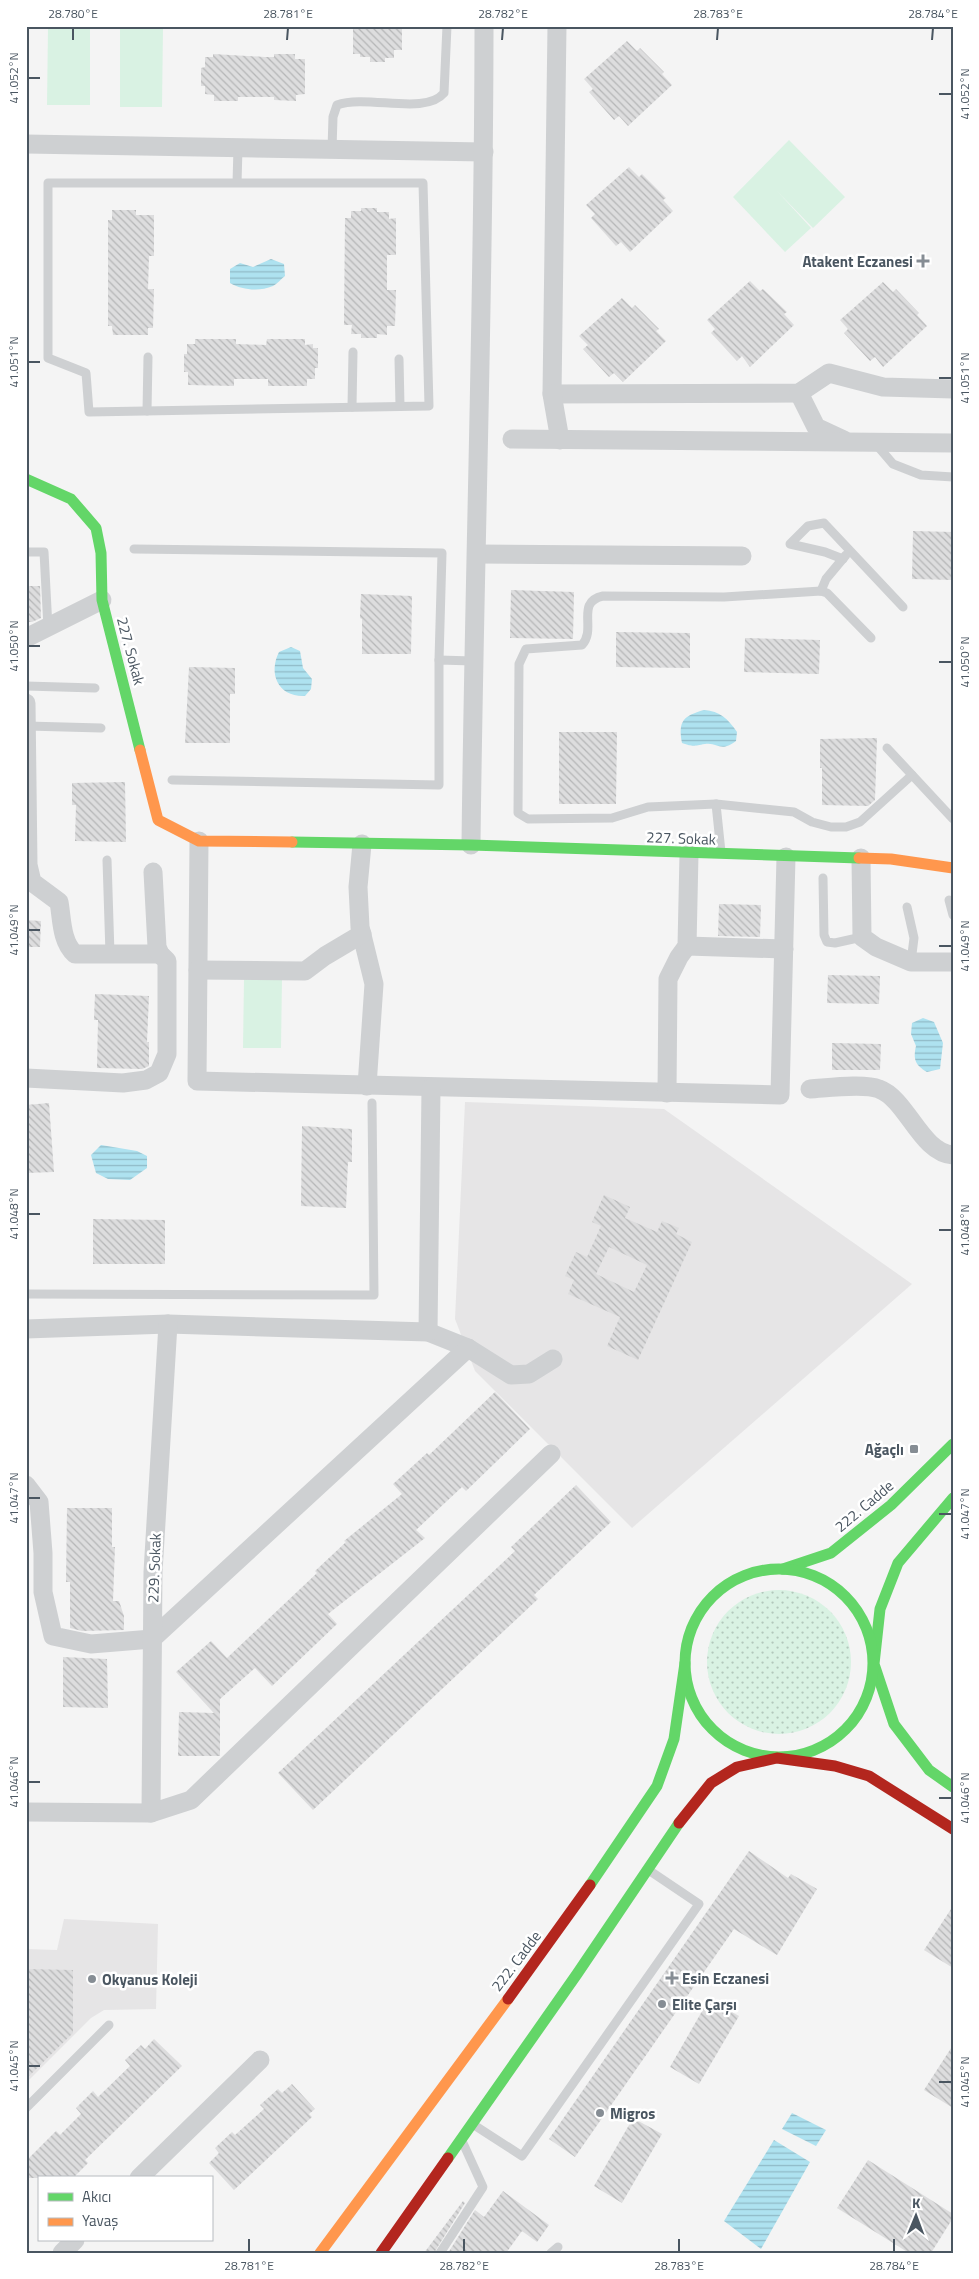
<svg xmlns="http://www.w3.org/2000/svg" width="979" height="2279" font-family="'Titillium Web',sans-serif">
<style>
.education{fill:#e6e5e6}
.grass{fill:url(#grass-dots)}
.green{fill:#d9f2e3}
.water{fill:url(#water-rules)}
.building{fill:url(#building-back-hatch);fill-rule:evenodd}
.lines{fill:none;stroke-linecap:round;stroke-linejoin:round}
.lane{stroke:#ced0d2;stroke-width:9}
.street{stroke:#ced0d2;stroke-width:19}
.fast{stroke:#63d668;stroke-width:11}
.slow{stroke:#ff974d;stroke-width:11}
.jam{stroke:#b3261e;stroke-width:11}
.ticks{fill:none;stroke:#4a5661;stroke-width:2}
.poi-dot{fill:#868d94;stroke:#fff;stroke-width:2}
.labels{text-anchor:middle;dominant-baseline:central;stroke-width:5;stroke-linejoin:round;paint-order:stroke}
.poi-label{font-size:15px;font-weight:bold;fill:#4a5661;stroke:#fff;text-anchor:start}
.street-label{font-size:15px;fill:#4a5661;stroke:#fff}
.neatline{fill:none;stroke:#4a5661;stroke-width:2}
.ticks-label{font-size:12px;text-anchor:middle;fill:#4a5661}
</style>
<defs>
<pattern id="grass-dots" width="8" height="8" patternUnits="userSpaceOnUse" patternTransform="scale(1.25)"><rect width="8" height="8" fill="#d9f2e3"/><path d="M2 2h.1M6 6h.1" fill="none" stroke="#b2c7bb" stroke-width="1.8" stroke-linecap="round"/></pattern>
<pattern id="water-rules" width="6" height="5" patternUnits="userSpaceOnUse" patternTransform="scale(1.25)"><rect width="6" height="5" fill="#aee2f0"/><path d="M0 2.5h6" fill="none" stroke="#90bac6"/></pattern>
<pattern id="building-back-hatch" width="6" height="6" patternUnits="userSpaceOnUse" patternTransform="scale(1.25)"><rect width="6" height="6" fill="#ddddde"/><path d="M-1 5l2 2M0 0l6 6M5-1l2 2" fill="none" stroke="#b5b6b7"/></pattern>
</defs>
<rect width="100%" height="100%" fill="#f4f4f4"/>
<g class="education">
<path d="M465,1102L664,1109L912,1284L632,1528L475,1371L455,1319Z"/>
<path d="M64,1919L158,1924L156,2009L104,2010L91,2018L26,2083V1949L57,1950Z"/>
</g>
<circle class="grass" cx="779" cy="1662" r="72"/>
<g class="green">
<path d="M48,27H90V105H47Z"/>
<path d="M120,28H163L162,107H120Z"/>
<path d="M789,140L845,197L813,228L777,191L811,228L785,252L733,197Z"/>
<path d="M244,979H282L281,1048H243Z"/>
</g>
<g class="water">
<path d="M271,259L284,264L285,276C281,279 277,284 273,286C259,292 242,290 230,283V269L240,263L253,267Z"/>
<path d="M291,647L300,651L303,668L312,679L311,689L305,696C278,697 268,674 279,652Z"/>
<path d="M704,710C720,711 728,719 737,732L736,741C720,753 718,742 705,744C693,746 694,747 682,743C678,721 683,716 704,710Z"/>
<path d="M923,1018L934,1022L943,1043L940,1069L927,1072C915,1065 913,1059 916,1046L911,1034L912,1023Z"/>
<path d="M101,1145L137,1151L147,1156V1168L130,1180L108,1179L96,1173L91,1155Z"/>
<path d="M792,2113L826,2130L816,2146L782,2129Z"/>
<path d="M774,2140L810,2162L761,2249L724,2221Z"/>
</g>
<g class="building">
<path d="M353,26H402V50H394V58H385V62H370V57H360V54H353Z"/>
<path d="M627,41L637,51L640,48L664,72L662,74L672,85L628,126L619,116L614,120L589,92L593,89L584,79Z"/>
<path d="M213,54L265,57H274V54H295V59H305V94L296,95V101L274,100V97H238V101H214V95L205,94V86H201V68L205,67V57H213Z"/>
<path d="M629,167L639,177L642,174L666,198L663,200L673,211L630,252L621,242L616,246L591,218L595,214L586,205Z"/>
<path d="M361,208H377V212H389V219L396,218V255H387V290H396L395,326H387V335L377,334V338H361V334H351L352,325H344L345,218H351V211H361Z"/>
<path d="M112,210H136V215H154V256H149L148,289H154L153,328H148V335H113L112,326H108V220H112Z"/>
<path d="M750,281L760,291L763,289L787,312L784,314L794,325L750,367L742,356L737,361L711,333L715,329L707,320Z"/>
<path d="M883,282L893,292L896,289L919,313L917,315L927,326L883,367L875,357L870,361L844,333L848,329L840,320Z"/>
<path d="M622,298L632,308L635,305L659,329L656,331L666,341L623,382L614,373L609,377L583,349L588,345L579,336Z"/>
<path d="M195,339H236V344L266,345L267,339H305V345L313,344V348H318V368H315V379H307V386H268V379H234V386L188,385V372H184V354H187V344H195Z"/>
<path d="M913,531L953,532V580L912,579Z"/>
<path d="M26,586H40L41,618L32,622H26Z"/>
<path d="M511,590L574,592L573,639L510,638Z"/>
<path d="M361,594L412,596L411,654H362V619L360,618Z"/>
<path d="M616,632L690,633V668L616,667Z"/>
<path d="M745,638L820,640L819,674L744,672Z"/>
<path d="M189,667L235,668V694H230V743H185Z"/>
<path d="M559,732H617L616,804H559Z"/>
<path d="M877,738L875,800L868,806L822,805V768H820V739Z"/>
<path d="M125,782L126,842L75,841L76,805H72V783Z"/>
<path d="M719,904L761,905L760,937L718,936Z"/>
<path d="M26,920L41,921L40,947H26Z"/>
<path d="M828,975L880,976L879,1004L827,1003Z"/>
<path d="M95,994L149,996L147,1042H149V1066L142,1069L97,1068L98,1020H94Z"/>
<path d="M832,1043L881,1044L880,1070H832Z"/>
<path d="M49,1103L54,1172L26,1173V1105Z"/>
<path d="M302,1126L352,1129V1162H348L346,1208L301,1206Z"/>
<path d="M604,1195L630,1207L625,1218L657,1232L662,1221L679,1228L676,1234L692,1242L638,1360L607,1346L620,1317L568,1294L574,1280L565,1276L576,1252L587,1257L601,1226L592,1222ZM609,1247L647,1265L634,1292L596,1274Z"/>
<path d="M93,1219L165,1220V1264H93Z"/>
<path d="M495,1392L530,1429L466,1491L462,1487L416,1530L425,1538L328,1614L337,1624L272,1686L255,1668L220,1699V1756H178L179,1712L214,1713L176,1672L211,1641L227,1658L317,1573L315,1571L346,1542L344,1541L402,1494L393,1484L427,1453L429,1455Z"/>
<path d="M576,1485L611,1522L534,1595L538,1599L313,1810L278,1773L515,1551L511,1547Z"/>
<path d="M67,1508H112V1547H115L113,1601H119L124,1616V1630L82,1631L70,1628V1582H66Z"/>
<path d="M63,1657L107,1659L108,1708L63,1707Z"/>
<path d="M749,1851L788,1878L791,1874L817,1889L777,1955L734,1929L575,2157L549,2139Z"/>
<path d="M953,1906V1968L924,1950Z"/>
<path d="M26,1969L73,1970V2033L26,2079Z"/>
<path d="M709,1999L739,2016L699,2084L670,2067Z"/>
<path d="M154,2039L182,2066L85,2160L88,2163L73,2178H26V2161L56,2131L60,2135L81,2114L76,2108L93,2091L98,2097L130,2066L125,2060L141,2045L145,2049Z"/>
<path d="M953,2045V2108L924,2090Z"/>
<path d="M292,2084L315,2109L309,2114L312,2117L234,2190L209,2163L219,2153L215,2148L232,2132L235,2135L264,2109L260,2105L278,2089L282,2093Z"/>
<path d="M633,2118L662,2134L622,2203L594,2186Z"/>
<path d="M868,2160L953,2214V2218L931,2253H909L837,2208Z"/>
<path d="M503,2191L549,2225L537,2242L522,2231L506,2253H448L475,2210L484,2217Z"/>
<path d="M463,2201L465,2203L434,2253H424Z"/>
</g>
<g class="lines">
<g class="lane">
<path d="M332,149L333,117L337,105C367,94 425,116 444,93L447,26"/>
<path d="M237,183H423L429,406L89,412L86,373L48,358V183H237L238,148"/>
<path d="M399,359L400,406"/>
<path d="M352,407L353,352"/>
<path d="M147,411L148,357"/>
<path d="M875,443L893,464L921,475L953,477"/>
<path d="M134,549L442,553L439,660"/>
<path d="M26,552H44L48,628"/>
<path d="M843,559L825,552L790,544L808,526L824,523L903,607"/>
<path d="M821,591L826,579L846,555"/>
<path d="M26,686L95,688"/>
<path d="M27,726L101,728"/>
<path d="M887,748L953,819"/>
<path d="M172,780L439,785V660L473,661"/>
<path d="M716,804L794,812L812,822L831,827H846L860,822L912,775"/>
<path d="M721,852L716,804L648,807L612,818L528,819L518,813L519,664L526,649L582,645C597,629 575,602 603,596L724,597L821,591L827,593L871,638"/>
<path d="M107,860L110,954"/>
<path d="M823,878L824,935L827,942L835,943L862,937"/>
<path d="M949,900L953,915"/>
<path d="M907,907L914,938L911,962"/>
<path d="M26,1294L374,1295L372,1103"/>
<path d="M26,2108L109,2025"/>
<path d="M474,2125L522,2156L699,1904L650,1871"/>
<path d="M440,2253L483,2187L463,2143"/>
<path d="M551,2253L558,2247"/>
</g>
<g class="street">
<path d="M557,26L552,394L799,393L829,373L883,387L953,389"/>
<path d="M26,144L484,152"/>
<path d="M799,393L816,427L844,440"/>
<path d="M552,394L560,440"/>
<path d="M512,439L953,443"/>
<path d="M477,554L742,556"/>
<path d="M26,638L102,600"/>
<path d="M26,703L28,865L32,882L59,902C62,918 61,942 75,954H160"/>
<path d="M199,841L197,1081L780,1095L786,857"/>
<path d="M362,844L358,887L360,927L374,984L367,1086"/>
<path d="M471,845C474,572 484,299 484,26"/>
<path d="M861,858L862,937L876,947L911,962H953"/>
<path d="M687,946L784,949"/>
<path d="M198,970L305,971L325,956L362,934"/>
<path d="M26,1078L123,1083L146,1080L159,1073L167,1054V961L160,954L157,947L153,872"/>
<path d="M810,1089C827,1088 864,1083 879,1089C907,1099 921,1153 953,1155"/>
<path d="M667,1093L668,979L679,957L687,946L689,854"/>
<path d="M26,1329L168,1324L428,1332L468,1348L511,1375L529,1374L553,1359"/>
<path d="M428,1332L431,1088"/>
<path d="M26,1485L39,1502L43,1553V1592L53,1636L91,1644L152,1639L468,1348"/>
<path d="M26,1812L151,1813L191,1800L551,1454"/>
<path d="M151,1813L153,1572L168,1324"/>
<path d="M139,2178L260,2060"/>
<path d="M62,2253L75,2240"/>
</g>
<g class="fast">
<path d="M26,479L71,499L96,528L101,553L102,600L140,750"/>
<path d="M292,842L471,845L859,858"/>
<path d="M953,1498L898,1563L880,1609L874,1664L894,1724L929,1770L953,1787"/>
<path d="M783,1569L831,1553L891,1505L953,1444"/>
<circle cx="779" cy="1663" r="94"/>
<path d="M590,1885L657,1786L674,1739L685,1663"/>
<path d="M448,2158L577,1974L679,1823"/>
</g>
<g class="slow">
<path d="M140,750L158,820L199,841L292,842"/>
<path d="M859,858L891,859L953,868"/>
<path d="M320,2253L508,1999"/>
</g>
<g class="jam">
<path d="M679,1823L711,1783L737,1767L777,1758L835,1766L869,1776L953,1829"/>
<path d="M508,1999L590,1885"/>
<path d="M381,2253L448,2158"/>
</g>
</g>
<path class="ticks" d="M73,40V28M287,40L288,28M502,40L503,28M717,40L718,28M932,40L933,28M28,78H40M939,94H952M28,362H40M939,378H952M28,646H40M939,662H952M28,930H40M939,946H952M28,1214H40M939,1230H952M28,1498H40M939,1514H952M28,1782H40M939,1798H952M28,2066H40M939,2082H952M249,2252V2239M464,2252V2239M679,2252V2239M894,2252V2239"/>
<g class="poi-dot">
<path d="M920.5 253.5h5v5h5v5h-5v5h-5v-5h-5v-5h5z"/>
<rect x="909" y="1444" width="10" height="10" rx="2.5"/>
<path d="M669.5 1970.5h5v5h5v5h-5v5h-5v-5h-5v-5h5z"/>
<circle cx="92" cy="1979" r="5"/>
<circle cx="662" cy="2004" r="5"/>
<circle cx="600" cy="2113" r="5"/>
</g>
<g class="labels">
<g class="poi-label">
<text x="913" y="261" text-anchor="end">Atakent Eczanesi</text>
<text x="904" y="1449" text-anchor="end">Ağaçlı</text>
<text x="682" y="1978">Esin Eczanesi</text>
<text x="102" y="1979">Okyanus Koleji</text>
<text x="672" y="2004">Elite Çarşı</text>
<text x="610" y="2113">Migros</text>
</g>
<g class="street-label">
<text transform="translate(131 651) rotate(75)">227. Sokak</text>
<text transform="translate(681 838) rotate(2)">227. Sokak</text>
<text transform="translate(864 1506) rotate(-40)">222. Cadde</text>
<text transform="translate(154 1568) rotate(-88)">229. Sokak</text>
<text transform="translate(516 1961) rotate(-53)">222. Cadde</text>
</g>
</g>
<rect width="979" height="2279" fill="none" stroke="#ffffff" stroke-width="55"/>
<rect x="38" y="2176" width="175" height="65" fill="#ffffff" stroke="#b7bbc0"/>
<rect x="48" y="2193" width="25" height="8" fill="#63d668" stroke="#b7bbc0"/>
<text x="82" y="2202" font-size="15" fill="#4a5661">Akıcı</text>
<rect x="48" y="2218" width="25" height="8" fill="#ff974d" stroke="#b7bbc0"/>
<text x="82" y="2226" font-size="15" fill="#4a5661">Yavaş</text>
<g transform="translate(916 2216) rotate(1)" stroke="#ffffff" stroke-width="4" paint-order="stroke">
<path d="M0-4L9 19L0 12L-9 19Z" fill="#4a5661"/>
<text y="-8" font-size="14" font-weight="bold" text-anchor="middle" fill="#4a5661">K</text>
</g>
<rect x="28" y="28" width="924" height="2224" class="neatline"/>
<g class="ticks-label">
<text x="73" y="18">28.780°E</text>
<text x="288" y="18">28.781°E</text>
<text x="503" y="18">28.782°E</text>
<text x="718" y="18">28.783°E</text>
<text x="933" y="18">28.784°E</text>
<text transform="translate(14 78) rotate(-90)" y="4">41.052°N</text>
<text transform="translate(965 94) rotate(-90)" y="4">41.052°N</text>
<text transform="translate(14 362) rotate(-90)" y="4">41.051°N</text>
<text transform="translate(965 378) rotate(-90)" y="4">41.051°N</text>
<text transform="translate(14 646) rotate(-90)" y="4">41.050°N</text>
<text transform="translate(965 662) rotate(-90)" y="4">41.050°N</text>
<text transform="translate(14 930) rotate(-90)" y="4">41.049°N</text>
<text transform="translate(965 946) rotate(-90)" y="4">41.049°N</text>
<text transform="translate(14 1214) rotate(-90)" y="4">41.048°N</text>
<text transform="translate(965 1230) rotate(-90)" y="4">41.048°N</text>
<text transform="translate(14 1498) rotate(-90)" y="4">41.047°N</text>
<text transform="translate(965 1514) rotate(-90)" y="4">41.047°N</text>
<text transform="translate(14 1782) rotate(-90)" y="4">41.046°N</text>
<text transform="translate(965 1798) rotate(-90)" y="4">41.046°N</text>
<text transform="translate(14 2066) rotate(-90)" y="4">41.045°N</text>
<text transform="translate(965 2082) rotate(-90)" y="4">41.045°N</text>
<text x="249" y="2270">28.781°E</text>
<text x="464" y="2270">28.782°E</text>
<text x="679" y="2270">28.783°E</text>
<text x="894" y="2270">28.784°E</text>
</g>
</svg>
